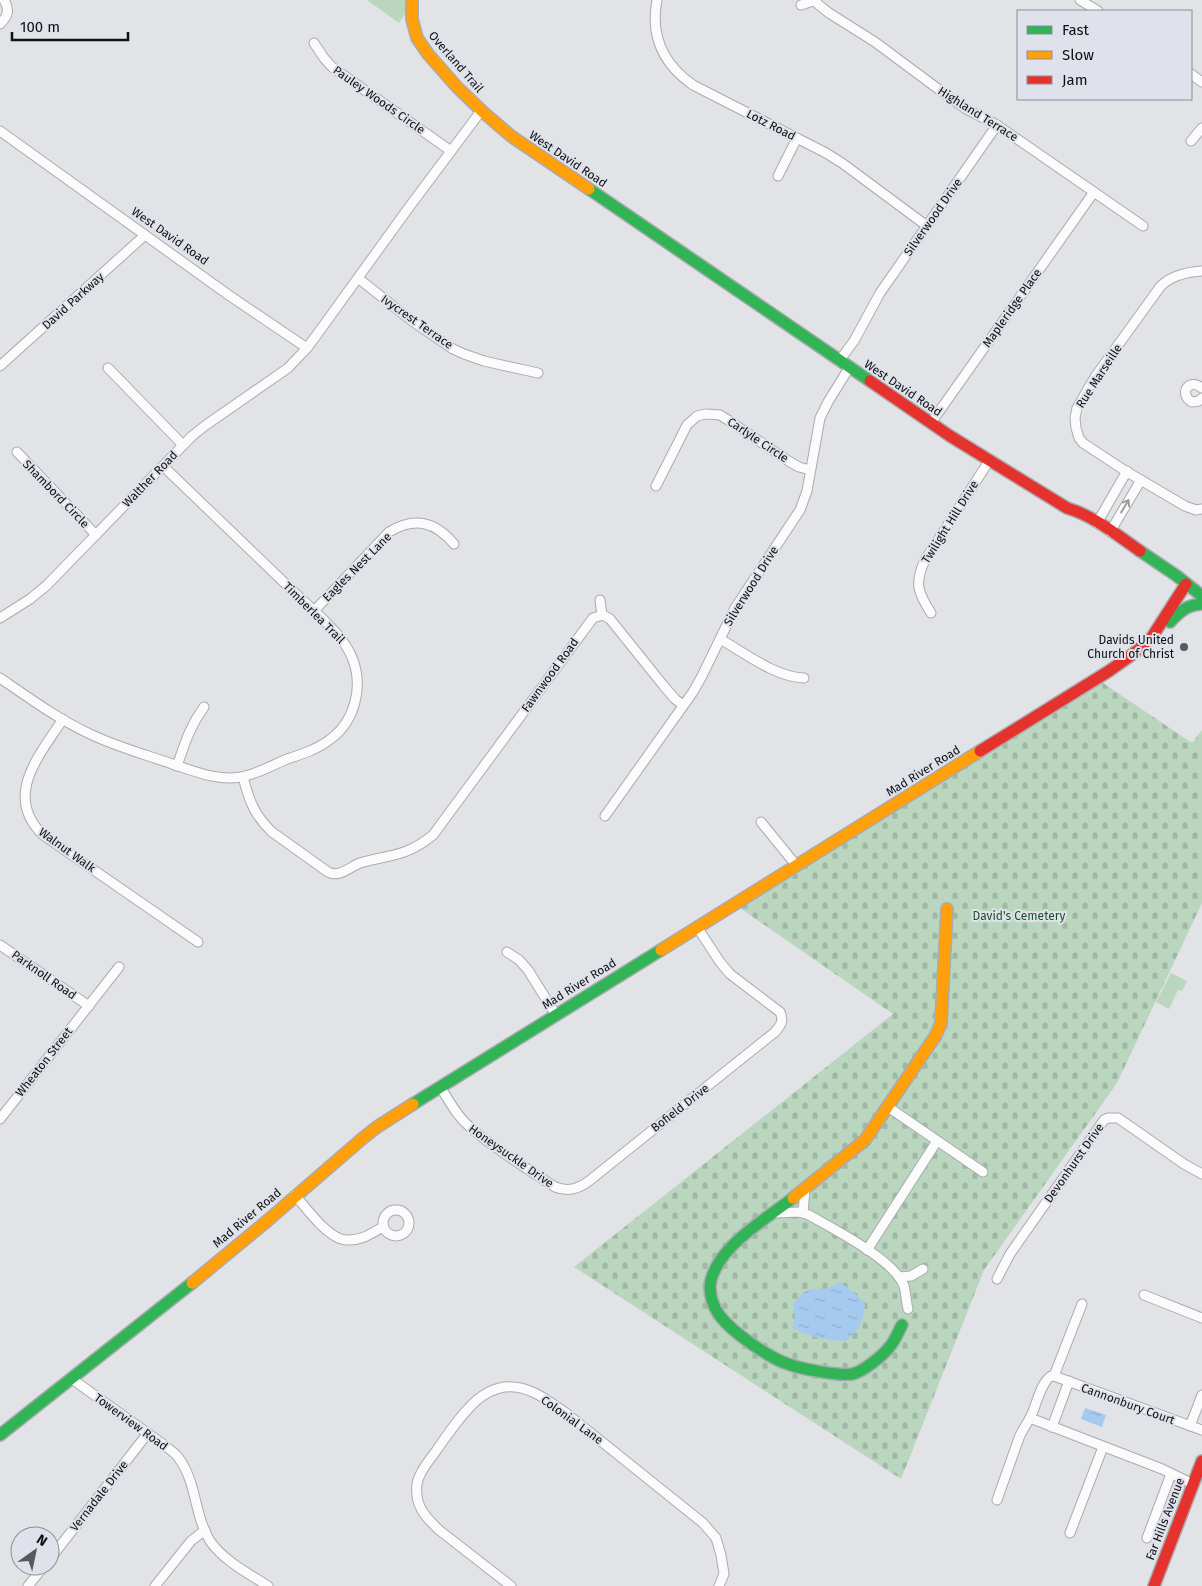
<svg xmlns="http://www.w3.org/2000/svg" width="1202" height="1586" font-family="'Fira Sans',sans-serif">
<style>
.cemetery{fill:url(#cemetery-stones)}
.park{fill:#bad6bf}
.water{fill:url(#water-ripples)}
.lines{fill:none;stroke-linecap:round;stroke-linejoin:round}
.street-casing{stroke:#aaabaf;stroke-width:11}
.fast-casing{stroke:#aaabaf;stroke-width:14}
.slow-casing{stroke:#aaabaf;stroke-width:14}
.jam-casing{stroke:#aaabaf;stroke-width:14}
.street{stroke:#fbfbfb;stroke-width:9}
.fast{stroke:#30b455;stroke-width:11}
.slow{stroke:#ff9f0a;stroke-width:11}
.jam{stroke:#e5322d;stroke-width:11}
.oneway{stroke:#9d9d9e}
.poi-dot{fill:#595a5d;stroke:#dfe2ea;stroke-width:2}
.labels{text-anchor:middle;dominant-baseline:central;stroke-width:4;stroke-linejoin:round;paint-order:stroke}
.street-label{font-size:12px;fill:#0f1013;stroke:#dfe2ea}
.poi-label{font-size:12px;fill:#0f1013;stroke:#dfe2ea;text-anchor:end}
.park-label{font-size:12px;fill:#175224;stroke:#dfe2ea}
</style>
<defs>
<pattern id="cemetery-stones" width="16" height="16" patternUnits="userSpaceOnUse" patternTransform="scale(1.25)"><rect width="16" height="16" fill="#bad6bf"/><path d="M2 7V4a2 2 0 0 1 4 0v3zM10 15v-3a2 2 0 0 1 4 0v3z" fill="#9fb7a3"/></pattern>
<pattern id="water-ripples" width="26" height="14" patternUnits="userSpaceOnUse" patternTransform="scale(1.25)"><rect width="26" height="14" fill="#a6caef"/><path d="M2 4q2-2 4 0t4 0M15 11q2-2 4 0t4 0" fill="none" stroke="#8eaccc"/></pattern>
</defs>
<rect width="100%" height="100%" fill="#e2e3e7"/>
<path class="cemetery" d="M1097,679L1192,743L1202,730V903L1117,1083L984,1270L901,1479L574,1267L893,1014L734,904Z"/>
<g class="park">
<path d="M367,0H409L408,9L399,23Z"/>
<path d="M1171,973L1187,981L1182,991L1178,990L1169,1009L1156,1002Z"/>
</g>
<g class="water">
<path d="M840,1282C849,1290 858,1294 865,1304C863,1322 860,1330 845,1341C825,1340 810,1337 792,1328L795,1316L793,1304L804,1292L813,1289H826Z"/>
<path d="M1085,1408L1106,1415L1102,1427L1081,1419Z"/>
</g>
<g class="lines">
<defs>
<g id="street">
<path d="M657,0C650,36 663,64 693,85L826,153L842,163L927,226"/>
<path d="M1080,0L1098,11"/>
<path d="M814,1L829,13L875,42L949,97L966,109L997,125L1143,226"/>
<path d="M801,5L816,0"/>
<path d="M0,24C8,16 10,10 4,0"/>
<path d="M314,43L324,58L332,67L451,151"/>
<path d="M1191,74L1202,82"/>
<path d="M0,131L230,296L307,348"/>
<path d="M1191,141L1202,128"/>
<path d="M778,176L797,138"/>
<path d="M1202,271C1187,272 1170,276 1160,287L1095,377L1077,408L1075,418L1076,428L1079,438L1083,443L1127,472L1185,506L1196,510L1202,509"/>
<path d="M358,278L412,321L453,349L464,354L484,361L538,373"/>
<path d="M839,361L854,341L880,293L997,125"/>
<path d="M0,366L145,235"/>
<path d="M108,368L183,445"/>
<path d="M1202,388C1189,377 1178,394 1192,402L1199,401L1202,398"/>
<path d="M931,423L1094,192"/>
<path d="M17,452L96,535"/>
<path d="M656,486L687,425L697,416L706,414L720,415L728,420L790,462L799,467L810,470"/>
<path d="M1097,523L1127,471"/>
<path d="M1110,532L1141,480"/>
<path d="M600,600L602,615"/>
<path d="M314,611L389,532C415,516 436,522 454,544"/>
<path d="M931,613C918,593 914,583 925,560L989,461"/>
<path d="M0,618L30,599L46,586L192,436L206,425L288,368L307,348L321,329L407,210L481,111"/>
<path d="M720,639C745,653 775,677 804,678"/>
<path d="M0,678C29,698 58,719 90,734C117,747 147,755 175,765C197,772 218,781 241,777C257,774 273,765 287,759C303,754 318,749 332,738C355,720 363,687 353,660C344,634 313,611 294,592C250,550 207,508 163,466"/>
<path d="M63,719C39,756 3,796 43,835L198,942"/>
<path d="M177,766C185,743 190,726 204,707"/>
<path d="M243,777C249,800 254,815 272,832L328,872C340,878 349,867 360,863C391,854 406,857 433,835L593,618L603,615L610,619L663,685L675,699L683,705"/>
<path d="M605,816L693,692L702,676L735,608L800,510L807,491L820,418L828,402L849,368"/>
<path d="M761,822L796,865"/>
<path d="M0,945L89,1006"/>
<path d="M507,952L519,960L528,970L556,1015"/>
<path d="M440,1087C449,1100 457,1117 470,1127C494,1149 528,1169 555,1187C568,1192 578,1189 589,1181L775,1032C781,1025 784,1021 780,1012L730,974L720,962L697,927"/>
<path d="M888,1107L983,1172"/>
<path d="M0,1119L119,967"/>
<path d="M295,1195C307,1209 329,1240 347,1240C361,1241 372,1233 383,1227"/>
<circle cx="396" cy="1223" r="13"/>
<path d="M775,1213L799,1212L809,1215C833,1229 895,1260 904,1286C906,1293 906,1301 908,1309"/>
<path d="M803,1213L805,1189"/>
<path d="M867,1250L937,1141"/>
<path d="M899,1277L911,1276L923,1269"/>
<path d="M997,1279L1010,1254L1104,1120L1108,1118H1118L1184,1164L1202,1174"/>
<path d="M1144,1295L1202,1318"/>
<path d="M1054,1376L1202,1430"/>
<path d="M1054,1376L1082,1304"/>
<path d="M72,1379L164,1445C169,1449 175,1453 178,1457C197,1482 194,1515 210,1541C224,1561 248,1573 268,1586"/>
<path d="M1030,1418L1162,1469L1193,1484"/>
<path d="M1190,1426L1202,1395"/>
<path d="M1052,1427L1069,1381"/>
<path d="M997,1500L1019,1438C1022,1430 1027,1424 1031,1416C1036,1406 1041,1382 1051,1376H1054"/>
<path d="M1070,1533L1103,1447"/>
<path d="M1147,1538L1171,1474"/>
<path d="M50,1559L148,1433"/>
<path d="M28,1586L44,1566"/>
<path d="M155,1586L191,1541L205,1530"/>
<path d="M511,1586L439,1530C429,1520 418,1510 417,1495C416,1488 417,1480 421,1473C425,1465 431,1458 436,1451C448,1434 461,1414 477,1400C484,1394 494,1389 504,1387C528,1384 547,1400 566,1413L703,1523L716,1538L721,1555L724,1574L719,1586"/>
</g>
<g id="fast">
<path d="M589,189L870,381"/>
<path d="M1140,551L1177,576L1202,596"/>
<path d="M1170,622C1180,611 1187,605 1202,604"/>
<path d="M413,1104L661,950"/>
<path d="M793,1198C766,1219 720,1245 711,1280C708,1292 713,1307 720,1316C732,1332 769,1358 788,1364C801,1369 839,1376 852,1374C863,1372 885,1354 891,1345C896,1339 898,1332 902,1325"/>
<path d="M0,1435L192,1283"/>
</g>
<g id="slow">
<path d="M412,0V19L417,38L428,54L457,87L483,112L511,136L589,189"/>
<path d="M661,950L980,751"/>
<path d="M793,1198L865,1140L936,1035L941,1023L947,909"/>
<path d="M192,1283L267,1221L363,1138L377,1127L413,1104"/>
</g>
<g id="jam">
<path d="M870,381L950,436L1067,508C1094,516 1117,535 1140,551"/>
<path d="M980,751L1109,671L1133,654L1152,637L1186,584"/>
<path d="M1154,1586L1202,1461"/>
</g>
</defs>
<use href="#street" class="street-casing"/>
<use href="#fast" class="fast-casing"/>
<use href="#slow" class="slow-casing"/>
<use href="#jam" class="jam-casing"/>
<use href="#street" class="street"/>
<use href="#fast" class="fast"/>
<use href="#slow" class="slow"/>
<use href="#jam" class="jam"/>
</g>
<defs><path id="oneway-shaft" d="M-6 0H5M1.5-3L5.5 0L1.5 3" fill="none" stroke-width="1.6" stroke-linecap="round" stroke-linejoin="round" transform="scale(1.25)"/></defs>
<use class="oneway" href="#oneway-shaft" transform="translate(1125 506) rotate(-59)"/>
<circle class="poi-dot" cx="1184" cy="647" r="5"/>
<g class="labels">
<g class="street-label">
<text transform="translate(456 62) rotate(49)">Overland Trail</text>
<text transform="translate(379 100) rotate(35)">Pauley Woods Circle</text>
<text transform="translate(978 114) rotate(32)">Highland Terrace</text>
<text transform="translate(771 125) rotate(27)">Lotz Road</text>
<text transform="translate(568 159) rotate(34)">West David Road</text>
<text transform="translate(933 217) rotate(-55)">Silverwood Drive</text>
<text transform="translate(170 236) rotate(35)">West David Road</text>
<text transform="translate(73 301) rotate(-42)">David Parkway</text>
<text transform="translate(1012 308) rotate(-55)">Mapleridge Place</text>
<text transform="translate(417 322) rotate(35)">Ivycrest Terrace</text>
<text transform="translate(1099 376) rotate(-57)">Rue Marseille</text>
<text transform="translate(903 388) rotate(34)">West David Road</text>
<text transform="translate(758 440) rotate(34)">Carlyle Circle</text>
<text transform="translate(150 479) rotate(-46)">Walther Road</text>
<text transform="translate(56 494) rotate(46)">Shambord Circle</text>
<text transform="translate(950 522) rotate(-58)">Twilight Hill Drive</text>
<text transform="translate(357 567) rotate(-45)">Eagles Nest Lane</text>
<text transform="translate(751 586) rotate(-58)">Silverwood Drive</text>
<text transform="translate(314 613) rotate(45)">Timberlea Trail</text>
<text transform="translate(550 675) rotate(-54)">Fawnwood Road</text>
<text transform="translate(923 771) rotate(-32)">Mad River Road</text>
<text transform="translate(67 850) rotate(36)">Walnut Walk</text>
<text transform="translate(44 975) rotate(35)">Parknoll Road</text>
<text transform="translate(579 984) rotate(-32)">Mad River Road</text>
<text transform="translate(44 1062) rotate(-52)">Wheaton Street</text>
<text transform="translate(680 1108) rotate(-38)">Bofield Drive</text>
<text transform="translate(511 1156) rotate(35)">Honeysuckle Drive</text>
<text transform="translate(1074 1163) rotate(-55)">Devonhurst Drive</text>
<text transform="translate(247 1218) rotate(-40)">Mad River Road</text>
<text transform="translate(1128 1404) rotate(20)">Cannonbury Court</text>
<text transform="translate(572 1420) rotate(36)">Colonial Lane</text>
<text transform="translate(131 1422) rotate(36)">Towerview Road</text>
<text transform="translate(99 1496) rotate(-52)">Vernadale Drive</text>
<text transform="translate(1165 1519) rotate(-69)">Far Hills Avenue</text>
</g>
<g class="poi-label">
<text x="1174" y="640">Davids United<tspan x="1174" dy="14">Church of Christ</tspan></text>
</g>
<g class="park-label">
<text x="1019" y="916">David's Cemetery</text>
</g>
</g>
<rect x="1017" y="10" width="175" height="90" fill="#dfe2ea" stroke="#8c8e94"/>
<rect x="1027" y="26" width="25" height="8" fill="#30b455" stroke="#8c8e94"/>
<text x="1062" y="35" font-size="15" fill="#0f1013">Fast</text>
<rect x="1027" y="51" width="25" height="8" fill="#ff9f0a" stroke="#8c8e94"/>
<text x="1062" y="60" font-size="15" fill="#0f1013">Slow</text>
<rect x="1027" y="76" width="25" height="8" fill="#e5322d" stroke="#8c8e94"/>
<text x="1062" y="85" font-size="15" fill="#0f1013">Jam</text>
<g transform="translate(35 1551) rotate(33)"><circle r="24" fill="#dfe2ea" stroke="#8c8e94"/>
<path d="M0-4L9 19L0 12L-9 19Z" fill="#595a5d"/>
<text y="-8" font-size="14" font-weight="bold" text-anchor="middle" fill="#0f1013">N</text>
</g>
<path d="M12 32v8h116v-8" fill="none" stroke="#0f1013" stroke-width="2.5"/>
<text x="20" y="32" font-size="15" fill="#0f1013" stroke="#dfe2ea" stroke-width="4" paint-order="stroke">100 m</text>
</svg>
